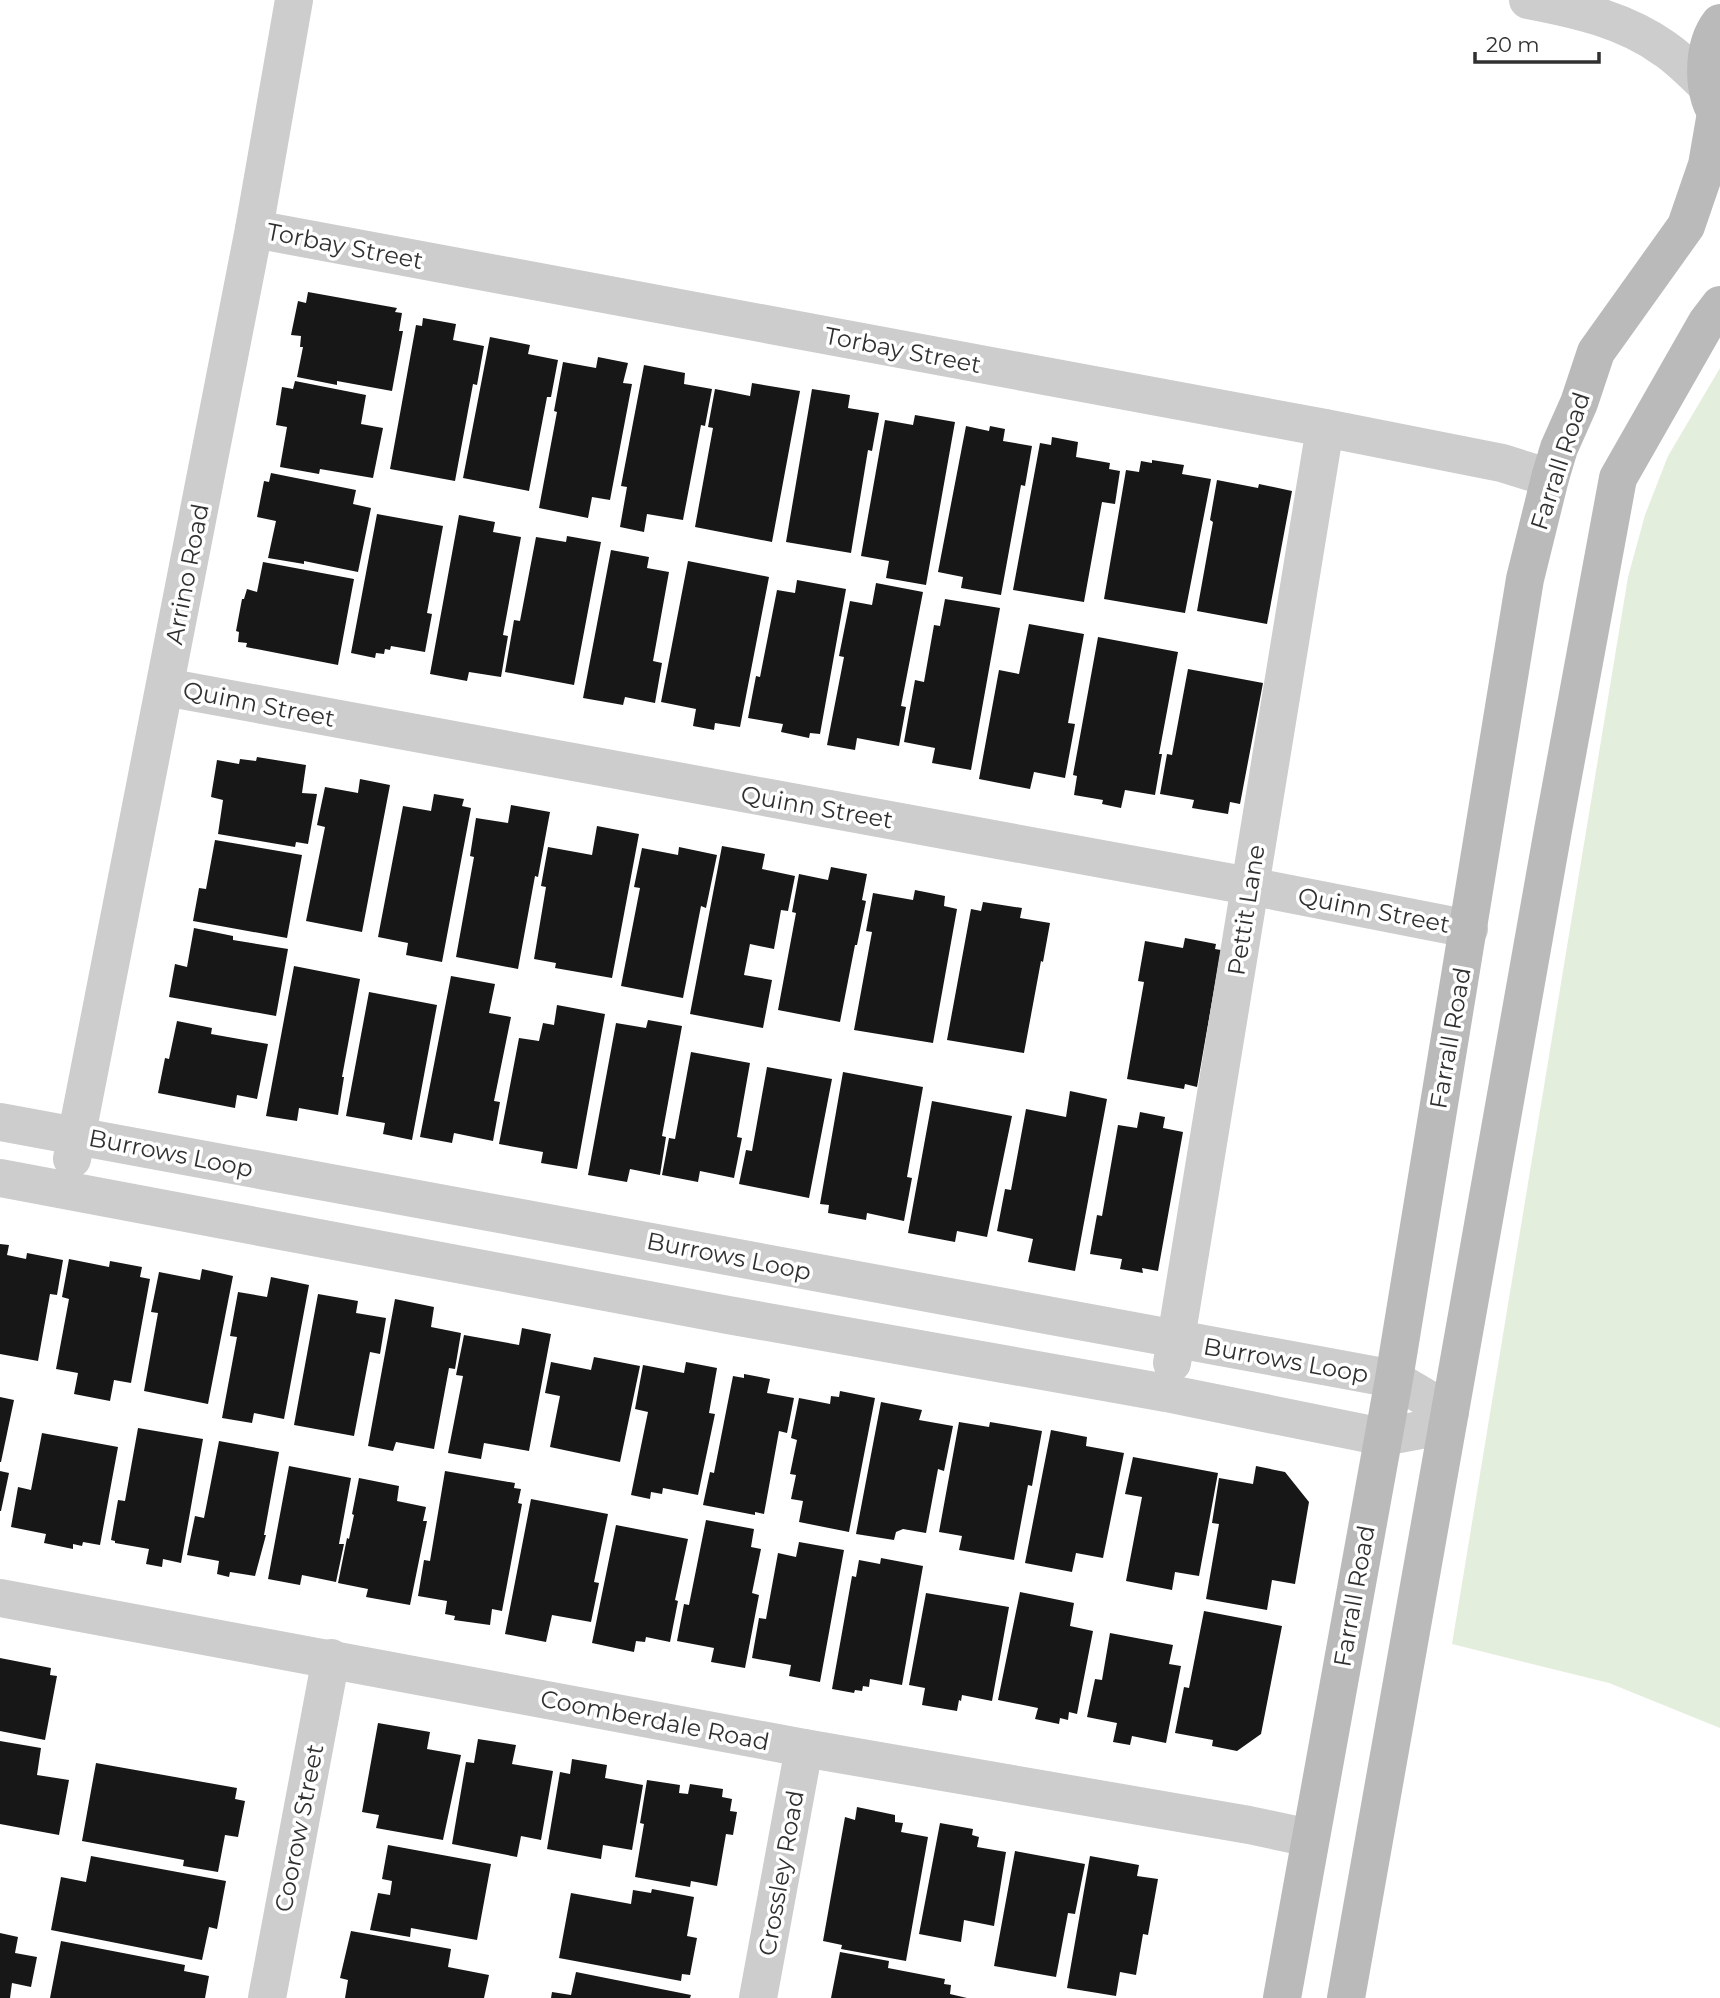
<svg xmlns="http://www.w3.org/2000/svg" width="1720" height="1998" font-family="Montserrat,sans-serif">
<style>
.green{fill:#e4eedd}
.building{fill:#171717}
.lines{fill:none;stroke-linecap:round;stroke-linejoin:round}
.minor{stroke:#cdcdcd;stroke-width:38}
.secondary{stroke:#bababa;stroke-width:38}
.labels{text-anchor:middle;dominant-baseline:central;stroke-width:7;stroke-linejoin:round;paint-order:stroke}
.street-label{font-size:24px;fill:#303030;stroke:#fff}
</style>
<rect width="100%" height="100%" fill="#fff"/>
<path class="green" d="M1720,368V1728L1609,1683L1452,1644L1628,577L1645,515L1668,456Z"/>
<g class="building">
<path d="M308,292L397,308L395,312L402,313L399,331H403L392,391L337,381V385L297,377L303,347H300L301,336L291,335L298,301L306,303Z"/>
<path d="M423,318L456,324L453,340L484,346L477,385L473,384L455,481L390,469L416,325L422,326Z"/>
<path d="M490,337L530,345L528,354L558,360L551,397H547L529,491L463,478Z"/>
<path d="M598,357L628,363L623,383L632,384L610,500L592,497L588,518L539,508L557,412L554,411L563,362L596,368Z"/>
<path d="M644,365L685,373L684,384L712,389L705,426L701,425L683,520L647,514L644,532L620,527L627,487L621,486Z"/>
<path d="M295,381L366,395L361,424L383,428L373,478L320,469L319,474L280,467L287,427L276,425L282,387L293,389Z"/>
<path d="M752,383L800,391L772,542L695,527L713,428L708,427L715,389L750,396Z"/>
<path d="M812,389L850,395L848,408L879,413L872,451L868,450L851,553L786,542Z"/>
<path d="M915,415L955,422L926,585L886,578L889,561L861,556L885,420L913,425Z"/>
<path d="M966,426L989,431L990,426L1005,429L1003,441L1032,446L1025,486L1021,485L1001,595L961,588L963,577L938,572Z"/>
<path d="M1052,437L1078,442L1076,457L1110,463L1109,469L1120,471L1115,504L1102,502L1084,602L1013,590L1040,443L1051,445Z"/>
<path d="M1152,460L1184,465L1182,474L1211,479L1185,613L1104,599L1126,470L1139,472L1141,461L1152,463Z"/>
<path d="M271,473L356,490L353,504L371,508L358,572L304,561V564L268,558L276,521L257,517L264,481L269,482Z"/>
<path d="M1217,480L1258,488L1259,484L1292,491L1267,624L1197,611L1213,522L1210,520Z"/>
<path d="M377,514L443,526L427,613L432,614L425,652L391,646L390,650L385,649L384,654L376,653L375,658L351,653Z"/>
<path d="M459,515L495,522L493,532L521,537L503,635L508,636L501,677L469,672L467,681L430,674Z"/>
<path d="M567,536L601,542L574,685L505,672L514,620L520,621L536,537L566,542Z"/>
<path d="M611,550L649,557L647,568L669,572L653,661L662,663L655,703L625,697L623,705L583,698Z"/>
<path d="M688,561L769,577L740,727L715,723L714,730L693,726L696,709L661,702Z"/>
<path d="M263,562L354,579L338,665L246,647L247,643L238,642L239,632L236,631L242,599H244L247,589L257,592Z"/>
<path d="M797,580L846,589L820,734L810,733L809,738L781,732L783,724L748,718L756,676L760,677L777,590L795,593Z"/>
<path d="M876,583L923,592L901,706L906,707L899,746L857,738L855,750L827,745L844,657L839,656L850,601L872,605Z"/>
<path d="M945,599L1000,608L971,770L932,763L935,748L904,742L915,680L924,682L934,625L940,626Z"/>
<path d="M1029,624L1084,634L1068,723L1075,724L1065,778L1034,772L1030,789L979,779L999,670L1019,674Z"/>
<path d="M1098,637L1178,652L1159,754H1162L1155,795L1125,790L1121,808L1102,804L1103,800L1074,795L1077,776L1073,775Z"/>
<path d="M1188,669L1263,683L1240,804L1230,802L1228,814L1192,808L1194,800L1160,794L1167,754L1172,755Z"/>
<path d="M257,757L306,765L302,793L317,794L308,844L296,842L295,847L218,834L223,800L211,797L217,760L239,764L240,759L256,761Z"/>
<path d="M360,779L390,785L362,932L306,921L325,827L317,825L325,787L358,793Z"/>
<path d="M434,794L464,799L462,806L471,808L442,962L406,955L408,943L378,937L403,806L431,811Z"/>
<path d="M511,805L550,812L538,877L535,876L518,969L456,957L474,857L470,856L476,818L508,823Z"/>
<path d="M597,826L639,834L612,978L555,968L556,963L534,959L546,887L541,886L548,847L592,855Z"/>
<path d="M215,840L302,855L287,938L193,921L199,888L206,889Z"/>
<path d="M722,846L765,854L762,869L795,876L788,911L781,910L774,949L750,944L744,975L772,980L763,1028L690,1014Z"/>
<path d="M679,847L717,855L706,908L701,906L683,998L621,986L640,888L634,887L642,848L678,855Z"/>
<path d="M831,867L867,874L862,900L866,901L857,945H855L840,1022L778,1010L796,913L792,912L799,874L828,880Z"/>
<path d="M915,890L945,896L944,906L957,909L933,1043L854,1030L872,932L866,931L873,893L913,900Z"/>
<path d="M983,902L1022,908L1020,918L1050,923L1043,962L1041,961L1024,1053L947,1040L971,909L981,911Z"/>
<path d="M194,928L233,936V940L288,949L276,1016L169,997L175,964L187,967Z"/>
<path d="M1185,938L1216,944L1215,949L1221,950L1197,1087L1185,1084L1184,1089L1127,1079L1144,982L1138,981L1145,941L1183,948Z"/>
<path d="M294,966L360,979L342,1077H344L338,1115L299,1108L297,1121L266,1116Z"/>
<path d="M451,976L495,984L489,1013L511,1017L494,1101L500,1102L493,1141L454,1133L452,1143L420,1137Z"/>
<path d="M369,992L437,1005L412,1140L383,1134L385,1123L346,1116Z"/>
<path d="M557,1005L605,1014L577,1169L541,1163L543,1152L499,1144L519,1038L539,1041L543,1023L554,1025Z"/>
<path d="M648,1020L682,1026L662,1136L666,1137L660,1175L630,1169L627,1182L588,1175L616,1023L646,1028Z"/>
<path d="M177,1021L212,1028L211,1034L268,1044L257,1099L237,1095L235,1108L158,1093L165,1058L169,1059Z"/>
<path d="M691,1052L750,1063L737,1137L742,1138L734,1178L700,1171L698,1182L662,1175L669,1138L675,1139Z"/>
<path d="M767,1067L832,1079L809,1198L739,1184L746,1150L752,1151Z"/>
<path d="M843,1072L923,1087L907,1177L912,1178L904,1221L867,1213L866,1220L828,1213L829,1205L820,1204Z"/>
<path d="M1070,1091L1107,1099L1075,1271L1028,1262L1033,1239L997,1231L1005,1189L1011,1190L1026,1109L1066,1117Z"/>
<path d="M932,1101L1012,1116L987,1237L957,1231L955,1242L908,1233Z"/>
<path d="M1140,1112L1165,1117L1163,1128L1183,1132L1158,1271L1142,1268L1143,1273L1120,1269L1122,1259L1090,1254L1097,1215L1102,1216L1118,1125L1137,1128Z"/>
<path d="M0,1244L9,1245L7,1255L26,1259L27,1253L63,1260L57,1295L50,1294L38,1361L0,1354Z"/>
<path d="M69,1259L109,1267L110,1261L142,1267L140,1277L150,1279L131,1383L114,1380L110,1401L74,1394L78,1373L56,1369L69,1299L62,1297Z"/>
<path d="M202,1269L233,1276L208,1404L144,1391L158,1313L151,1312L159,1272L200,1280Z"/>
<path d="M271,1277L309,1285L284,1419L254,1413L252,1423L222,1418L237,1337L230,1336L238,1292L267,1297Z"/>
<path d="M318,1294L358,1301L356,1313L386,1318L380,1354L370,1352L354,1436L294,1425Z"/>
<path d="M395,1299L434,1307L431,1327L461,1333L455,1369L449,1368L434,1449L396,1442L393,1451L368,1446Z"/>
<path d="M522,1328L551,1334L529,1451L484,1443L481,1459L448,1453L463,1376L456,1375L464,1335L519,1345Z"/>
<path d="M594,1357L640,1366L620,1462L550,1447L560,1396L545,1393L551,1362L591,1370Z"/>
<path d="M686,1362L717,1368L709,1413L715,1414L698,1495L663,1488L662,1494L651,1492L650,1499L631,1495L648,1412L635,1409L643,1365L684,1373Z"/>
<path d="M744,1374L770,1379L767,1393L794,1398L787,1433L779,1431L764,1514L755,1512V1515L703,1505L710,1472L714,1473L733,1376L744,1378Z"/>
<path d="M840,1391L875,1398L849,1532L799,1522L803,1501L791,1499L796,1475L790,1474L797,1440L791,1438L799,1398L830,1404L831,1396L839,1397Z"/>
<path d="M0,1397L14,1400L1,1462H0Z"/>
<path d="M881,1402L922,1410L919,1420L953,1426L944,1471L938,1469L926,1533L903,1529L896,1532L894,1540L856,1534Z"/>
<path d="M959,1422L989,1427L990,1422L1042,1431L1032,1486L1028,1485L1014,1560L959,1550L962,1536L939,1532Z"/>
<path d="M138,1428L203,1439L181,1563L163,1559L162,1567L146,1564L149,1549L115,1543V1541L111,1540L118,1500L125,1501Z"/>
<path d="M1051,1430L1087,1437L1086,1446L1124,1453L1103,1558L1076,1553L1072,1572L1025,1563Z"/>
<path d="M42,1433L118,1447L100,1545L83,1542L82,1546L73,1544V1549L44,1543L46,1534L11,1527L18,1487L31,1490Z"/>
<path d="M219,1441L279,1452L264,1535H266L255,1576L230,1572L229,1577L217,1574L219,1561L187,1555L195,1516L204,1518Z"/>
<path d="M1133,1457L1218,1473L1199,1576L1175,1572L1172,1590L1126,1581L1142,1497L1125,1494Z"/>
<path d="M289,1466L351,1478L339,1544H344L336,1582L302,1575L300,1585L268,1579Z"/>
<path d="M1256,1466L1285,1472L1309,1502L1295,1584L1272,1580L1267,1610L1206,1599L1219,1524L1212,1523L1219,1478L1253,1484Z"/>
<path d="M0,1471L9,1473L1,1511H0Z"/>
<path d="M445,1471L515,1483L514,1488L521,1489L518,1503L522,1504L502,1611L492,1609L490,1625L454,1620L455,1616L445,1614L447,1601L418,1596L424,1560L430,1561Z"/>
<path d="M359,1478L399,1486L397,1501L426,1507L423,1521H427L410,1605L366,1597L368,1589L338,1583L347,1538L349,1539L354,1515L352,1514Z"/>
<path d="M531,1499L608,1514L594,1582L599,1583L591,1622L552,1615L546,1642L505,1634Z"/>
<path d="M706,1520L754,1529L751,1547L761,1549L752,1593L759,1595L745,1668L711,1662L714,1648L677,1641L684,1604L689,1605Z"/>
<path d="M616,1525L688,1539L675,1600L678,1601L670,1642L646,1637L645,1642L636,1641L634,1652L592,1643Z"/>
<path d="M799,1542L844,1550L820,1682L789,1676L791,1665L752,1658L759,1618L766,1619L778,1553L796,1557Z"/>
<path d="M881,1558L923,1566L902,1685L870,1679L869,1687L863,1686L862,1691L855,1690L854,1693L832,1689L852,1576L856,1577L859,1560L880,1564Z"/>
<path d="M1020,1592L1074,1603L1070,1626L1093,1631L1077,1714L1069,1712L1068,1720L1060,1718L1059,1724L1035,1719L1038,1708L998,1700Z"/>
<path d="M926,1593L1009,1607L992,1701L962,1695L961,1701L959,1700L957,1711L922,1705L925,1688L909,1685Z"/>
<path d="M1204,1611L1282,1626L1261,1734L1237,1751L1212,1746L1213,1740L1175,1733L1184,1687L1189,1688Z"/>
<path d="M1110,1633L1173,1645L1169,1664L1181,1666L1166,1743L1132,1736L1130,1745L1113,1742L1117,1723L1087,1717L1095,1679L1102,1680Z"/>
<path d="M0,1658L51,1668L50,1675L57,1676L45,1740L0,1731Z"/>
<path d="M378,1723L430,1732L427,1749L461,1755L443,1840L376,1828L379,1815L362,1812Z"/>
<path d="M478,1739L516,1745L512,1764L553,1771L541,1840L521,1836L517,1857L452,1844L466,1762L474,1763Z"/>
<path d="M0,1741L41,1748L37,1775L69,1780L59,1835L0,1824Z"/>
<path d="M572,1759L607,1765L605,1778L643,1785L632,1850L603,1845L601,1859L547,1849L560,1772L570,1774Z"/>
<path d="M96,1763L237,1788L235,1799L245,1801L238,1837L225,1835L218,1872L183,1866L184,1860L82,1841Z"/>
<path d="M647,1780L680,1785L679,1793L688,1794L690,1784L723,1789L722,1797L732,1799L730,1811L737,1812L733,1835L726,1834L717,1886L691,1881L690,1887L635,1877L644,1824L640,1823Z"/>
<path d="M857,1807L895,1815V1822L903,1823L901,1832L928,1837L906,1961L841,1949L842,1945L823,1941L845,1817L855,1820Z"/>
<path d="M940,1823L973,1829L972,1835L979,1837L977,1847L1006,1852L994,1926L964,1920L961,1942L919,1934Z"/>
<path d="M388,1845L491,1864L477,1940L411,1928L410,1937L370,1930L378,1893L390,1895L392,1881L382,1879Z"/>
<path d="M1015,1851L1085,1864L1075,1914L1068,1913L1056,1977L994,1966Z"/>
<path d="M91,1856L226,1881L217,1929L209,1927L202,1960L51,1930L61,1877L86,1882Z"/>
<path d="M1090,1856L1139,1865L1137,1876L1158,1879L1148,1935L1143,1934L1136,1975L1120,1972L1116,1996L1067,1988Z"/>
<path d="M652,1889L694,1897L687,1936L697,1938L690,1975L682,1974L681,1981L559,1958L571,1893L631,1904L633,1890L651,1893Z"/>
<path d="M351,1931L451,1949L448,1967L489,1975L484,1998H345L348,1980L340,1978Z"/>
<path d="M0,1933L18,1937L15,1953L37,1957L31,1987L12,1983L10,1998H0Z"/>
<path d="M61,1941L185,1965L184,1971L209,1976L205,1998H50Z"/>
<path d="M840,1952L889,1961L888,1968L945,1979L944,1984L951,1985L950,1994L967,1998H831Z"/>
<path d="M576,1972L691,1995L690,1998H551L552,1992L571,1995Z"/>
</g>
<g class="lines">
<g class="minor">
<path d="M1528,0C1576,9 1625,20 1665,49C1680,59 1693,73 1706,85"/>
<path d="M254,229L1325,428L1502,463L1550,478"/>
<path d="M165,687L1249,886L1469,929"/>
<path d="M0,1122L1394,1379L1450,1412"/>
<path d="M72,1159L254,229L294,0"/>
<path d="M0,1178L728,1315L1166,1393L1383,1437L1447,1425"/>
<path d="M1172,1363L1325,428"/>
<path d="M0,1598L804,1748L1249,1825L1310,1838"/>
<path d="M267,1998L331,1658"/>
<path d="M758,1998L804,1748"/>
</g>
<g class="secondary">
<path d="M1720,23C1702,46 1701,94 1720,118"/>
<path d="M1282,1998L1394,1379L1525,579L1550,478L1559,448L1579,403L1596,352L1686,226L1707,165L1716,113"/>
<path d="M1346,1998L1553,830L1618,478L1707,322L1720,305"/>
</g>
</g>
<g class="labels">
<g class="street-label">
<text transform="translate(345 246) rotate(11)">Torbay Street</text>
<text transform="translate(903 350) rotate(11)">Torbay Street</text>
<text transform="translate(1560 461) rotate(-72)">Farrall Road</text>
<text transform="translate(187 574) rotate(-79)">Arrino Road</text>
<text transform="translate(259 704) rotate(11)">Quinn Street</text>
<text transform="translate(817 807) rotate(10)">Quinn Street</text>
<text transform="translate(1246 910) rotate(-81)">Pettit Lane</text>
<text transform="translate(1374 910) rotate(11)">Quinn Street</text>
<text transform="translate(1450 1038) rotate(-80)">Farrall Road</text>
<text transform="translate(171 1153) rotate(11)">Burrows Loop</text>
<text transform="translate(729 1256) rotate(11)">Burrows Loop</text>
<text transform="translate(1286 1360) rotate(10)">Burrows Loop</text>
<text transform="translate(1354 1596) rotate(-80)">Farrall Road</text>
<text transform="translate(655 1720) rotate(11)">Coomberdale Road</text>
<text transform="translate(299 1828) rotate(-79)">Coorow Street</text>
<text transform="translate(781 1873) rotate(-80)">Crossley Road</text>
</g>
</g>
<path d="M1475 52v10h124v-10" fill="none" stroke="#303030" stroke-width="3.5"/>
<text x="1486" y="52" font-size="21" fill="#303030" stroke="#ffffff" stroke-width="5" paint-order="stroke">20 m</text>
</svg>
